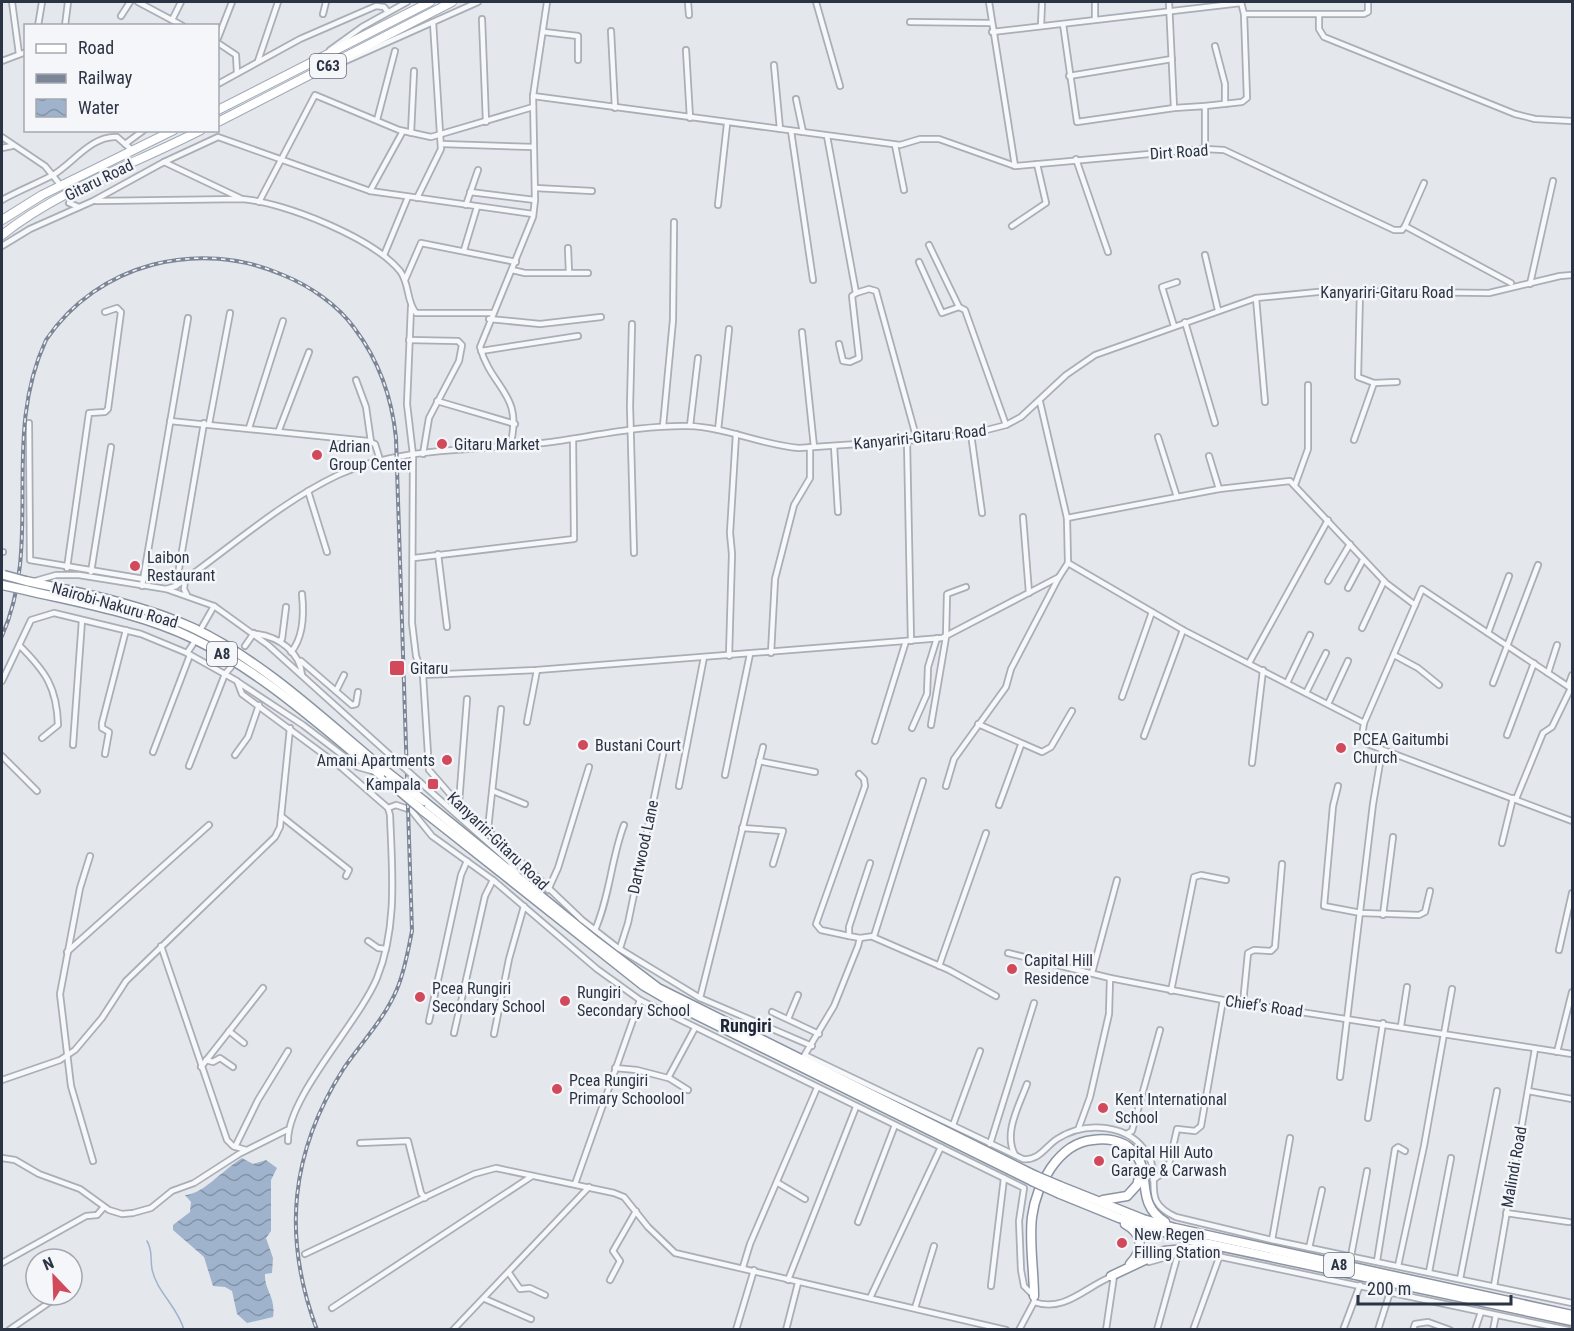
<svg xmlns="http://www.w3.org/2000/svg" width="1574" height="1331" font-family="'Roboto Condensed',sans-serif">
<style>
.water{fill:url(#water-waves)}
.lines{fill:none;stroke-linecap:round;stroke-linejoin:round}
.stream{stroke:#9fb4cc;stroke-width:1.5}
.minor-casing{stroke:#a9aeb7;stroke-width:8}
.primary-casing{stroke:#a3abb8;stroke-width:10}
.trunk-casing{stroke:#8b94a3;stroke-width:11}
.minor{stroke:#f7f8fa;stroke-width:4.5}
.primary{stroke:#fff;stroke-width:8}
.trunk{stroke:#fff;stroke-width:8}
.rail-casing{stroke:#7d8696;stroke-width:4}
.rail{stroke:#f4f6f9;stroke-width:1.5;stroke-dasharray:4.5;stroke-linecap:butt}
.minor-bridge-casing{stroke:#a9aeb7;stroke-width:8;stroke-linecap:butt}
.trunk-bridge-casing{stroke:#8b94a3;stroke-width:11;stroke-linecap:butt}
.minor-bridge{stroke:#f7f8fa;stroke-width:4.5}
.trunk-bridge{stroke:#fff;stroke-width:8}
.poi-dot{fill:#d1495b;stroke:#f4f6f9;stroke-width:2}
.labels{text-anchor:middle;dominant-baseline:central;stroke-width:5;stroke-linejoin:round;paint-order:stroke}
.shield{fill:#f4f6f9;stroke:#676e7b;stroke-width:1.5}
.shield-label{font-size:15px;font-weight:bold;fill:#2b3445}
.street-label{font-size:16px;fill:#2b3445;stroke:#f4f6f9}
.poi-label{font-size:16px;fill:#2b3445;stroke:#f4f6f9;text-anchor:start}
.neighbourhood-label{font-size:18px;font-weight:bold;fill:#1d2536;stroke:#f4f6f9}
</style>
<defs>
<pattern id="water-waves" width="16" height="10" patternUnits="userSpaceOnUse" patternTransform="scale(1.5)"><rect width="16" height="10" fill="#9fb4cc"/><path d="M0 5q4-4 8 0t8 0" fill="none" stroke="#8293a7"/></pattern>
</defs>
<rect width="100%" height="100%" fill="#e4e7ec"/>
<path class="water" d="M242,1158L253,1164L266,1160L277,1168L271,1180V1231L266,1238L273,1258L272,1273L265,1274C264,1290 276,1296 273,1317L247,1323L237,1314L232,1291L225,1287L213,1286L204,1257L173,1230V1225L190,1212L191,1202L185,1195C202,1195 224,1169 242,1158Z"/>
<g class="lines">
<path class="stream" d="M147,1241C153,1251 150,1258 152,1269C156,1291 178,1307 184,1330"/>
<defs>
<g id="minor">
<path d="M12,2L19,54"/>
<path d="M138,2L183,26"/>
<path d="M688,2L689,15"/>
<path d="M816,2L840,86"/>
<path d="M989,2L1015,166"/>
<path d="M1095,2V19"/>
<path d="M1169,2L1174,108L1205,106V149"/>
<path d="M323,14L326,2"/>
<path d="M1244,14H1364L1368,12V2"/>
<path d="M121,16L130,2"/>
<path d="M1319,16V29L1324,37L1515,114L1535,119L1572,121"/>
<path d="M482,19L486,122"/>
<path d="M172,20L181,2"/>
<path d="M910,22L991,23"/>
<path d="M1063,24L1077,122L1174,108"/>
<path d="M38,26L42,2"/>
<path d="M65,26L68,2"/>
<path d="M1041,26L1042,2"/>
<path d="M611,31L615,108"/>
<path d="M544,32L578,36V60"/>
<path d="M992,32L1241,3"/>
<path d="M218,38L232,2"/>
<path d="M218,43L236,55L237,73"/>
<path d="M1215,46L1225,84V104"/>
<path d="M330,50L362,27L407,2"/>
<path d="M686,50L690,118"/>
<path d="M2,61L26,52"/>
<path d="M258,61L278,2"/>
<path d="M774,65L780,129"/>
<path d="M332,67L478,2"/>
<path d="M1069,76L1172,59"/>
<path d="M218,84L300,39L376,6L384,7L388,12"/>
<path d="M533,96L900,145L920,139H939L1015,166L1205,149L1224,150L1394,230H1402L1405,226L1511,283"/>
<path d="M796,99L803,132"/>
<path d="M1205,106L1242,102L1247,98L1244,14L1241,2"/>
<path d="M377,120L395,51"/>
<path d="M791,131L813,280"/>
<path d="M411,133L414,71"/>
<path d="M827,136L856,293L852,296L859,358L850,362L843,361L839,344"/>
<path d="M2,137L45,166L58,182"/>
<path d="M125,144L144,130"/>
<path d="M442,144L534,147"/>
<path d="M895,145L904,190"/>
<path d="M2,148L12,146"/>
<path d="M1076,159L1108,252"/>
<path d="M164,162L240,198"/>
<path d="M535,188L592,191"/>
<path d="M370,191L403,131"/>
<path d="M470,192L535,200"/>
<path d="M417,198L441,149L433,22"/>
<path d="M2,200C18,191 36,184 53,175C72,164 92,135 117,137L132,150"/>
<path d="M96,201L242,199C284,202 373,238 400,271C410,284 406,301 416,313H492"/>
<path d="M259,202L315,95L399,130L431,137L533,107"/>
<path d="M69,203L79,207"/>
<path d="M466,205L478,170"/>
<path d="M718,205L727,124"/>
<path d="M1012,226L1046,203L1037,164"/>
<path d="M1405,226L1424,183"/>
<path d="M929,245L959,307"/>
<path d="M2,246L30,229L93,201L164,162L218,137L370,191L533,214"/>
<path d="M568,248L569,273"/>
<path d="M464,250L477,207"/>
<path d="M384,255L408,197"/>
<path d="M1205,255L1218,310"/>
<path d="M919,262L942,313L959,307L965,310L1006,425"/>
<path d="M512,270L525,273H588"/>
<path d="M405,280L421,243L516,262"/>
<path d="M1530,284L1553,181"/>
<path d="M856,293L869,289L876,291L917,440"/>
<path d="M1256,298L1265,402"/>
<path d="M411,307L407,404L413,455L412,623L416,656L423,675L429,770L449,793L582,920L618,948L700,998"/>
<path d="M489,319L540,324L601,317"/>
<path d="M1185,322L1215,423"/>
<path d="M632,324L630,406L634,553"/>
<path d="M1174,326L1162,287L1177,282"/>
<path d="M802,332L814,447"/>
<path d="M409,340L458,341L462,345L459,361L429,418L423,454"/>
<path d="M481,351L578,336"/>
<path d="M356,380L366,407L371,442"/>
<path d="M1374,383L1397,382"/>
<path d="M437,401L515,424"/>
<path d="M170,421L368,441L375,444L380,460"/>
<path d="M29,423L30,560L144,579"/>
<path d="M209,424L230,313"/>
<path d="M663,426L673,320L674,222"/>
<path d="M690,426L698,358"/>
<path d="M249,428L283,321"/>
<path d="M279,430L309,352"/>
<path d="M718,430L729,329"/>
<path d="M971,434L982,513"/>
<path d="M1158,437L1177,497"/>
<path d="M1354,440L1374,383L1358,377L1360,291"/>
<path d="M907,441L911,641"/>
<path d="M510,446C524,393 492,390 480,347L533,217L535,200L533,96L547,2"/>
<path d="M834,446L838,512"/>
<path d="M1209,456L1219,489"/>
<path d="M1295,485L1308,449V385"/>
<path d="M308,491L327,552"/>
<path d="M1023,517L1029,593"/>
<path d="M1067,518L1219,489L1290,481L1386,583L1415,605"/>
<path d="M2,552H3"/>
<path d="M438,554L447,627"/>
<path d="M414,558L574,539L573,439"/>
<path d="M1068,563L1183,630L1364,723L1362,736L1365,743L1572,821"/>
<path d="M67,568L89,413L105,412L108,409L121,312L117,308L105,312"/>
<path d="M91,572L111,447"/>
<path d="M185,580L184,589L187,595"/>
<path d="M35,581L56,575H79L166,589L214,606L268,645L391,756"/>
<path d="M1328,581L1350,544"/>
<path d="M142,586L188,318"/>
<path d="M176,586L204,423"/>
<path d="M1348,588L1363,560"/>
<path d="M166,589L176,586C229,549 279,503 338,475C400,446 476,451 543,443C591,437 640,425 688,426C726,427 761,445 799,448L917,440L971,434L1006,425L1021,417L1066,375L1095,355L1256,298L1328,291L1489,293L1560,276L1572,275"/>
<path d="M202,627L214,606"/>
<path d="M1362,628L1384,581"/>
<path d="M1488,633L1509,576"/>
<path d="M257,634C279,637 300,652 302,675"/>
<path d="M279,641L282,639L286,607"/>
<path d="M193,644L187,653L237,681L242,694L342,768L388,808L390,815C392,869 398,926 377,978C359,1022 287,1097 288,1141"/>
<path d="M20,646C45,671 57,687 58,725L42,738"/>
<path d="M245,646L254,633"/>
<path d="M291,652C304,637 304,613 302,594"/>
<path d="M771,653L775,579L794,505L810,478V447"/>
<path d="M1394,655L1418,668L1439,685"/>
<path d="M729,656L732,554L730,533L736,434"/>
<path d="M301,661L352,705L356,704L358,692"/>
<path d="M1249,663L1328,520"/>
<path d="M1548,673L1557,645"/>
<path d="M423,675L537,670L942,638L1059,577L1068,563L1067,518L1040,402"/>
<path d="M2,681L31,620L54,613L141,634L187,653"/>
<path d="M238,682L303,725L358,767L372,771"/>
<path d="M1287,683L1310,635"/>
<path d="M1493,683L1538,565"/>
<path d="M1568,686L1572,675"/>
<path d="M336,691L344,675"/>
<path d="M1306,693L1326,653"/>
<path d="M1122,697L1152,612"/>
<path d="M1328,704L1348,661"/>
<path d="M527,722L537,670"/>
<path d="M1364,723L1422,589L1572,689"/>
<path d="M978,724L1042,752L1051,747L1072,711"/>
<path d="M931,725L946,637L947,594L966,587"/>
<path d="M912,728L927,694L928,667L937,638"/>
<path d="M1507,735L1534,663"/>
<path d="M1144,736L1183,630"/>
<path d="M875,741L906,641"/>
<path d="M73,745L82,620"/>
<path d="M763,747L700,998L812,1046"/>
<path d="M153,752L190,655"/>
<path d="M105,754L109,732L102,728V723L126,630"/>
<path d="M235,755L248,737L259,705"/>
<path d="M2,756L37,791"/>
<path d="M759,761L815,772"/>
<path d="M1252,763L1263,670"/>
<path d="M189,766L225,674L231,667"/>
<path d="M725,775L750,654"/>
<path d="M421,783L510,862L517,874"/>
<path d="M679,786L704,657"/>
<path d="M946,786L954,759L1006,687L1011,669L1059,577"/>
<path d="M1338,786L1333,806L1324,906L1361,913L1419,915L1425,912L1430,891"/>
<path d="M493,791L525,804"/>
<path d="M1516,799L1543,733L1552,727L1571,688"/>
<path d="M459,803L467,699"/>
<path d="M999,805L1021,745"/>
<path d="M388,808L396,805L411,810L432,836L493,880L597,969L640,1000L1024,1188L1019,1221L1021,1270L1024,1286L1034,1296V1302L1019,1330"/>
<path d="M281,816L349,870L346,876"/>
<path d="M742,828L783,831L773,864"/>
<path d="M488,829L501,709"/>
<path d="M1502,843L1513,798"/>
<path d="M90,856L80,888L60,994L71,1086L93,1161"/>
<path d="M548,890L558,868L589,767"/>
<path d="M1383,915L1393,837"/>
<path d="M595,930C610,896 611,859 624,825"/>
<path d="M849,936L821,930L816,924L865,786L864,779L859,774"/>
<path d="M873,937L949,970L996,996"/>
<path d="M860,938L874,936L923,781"/>
<path d="M368,941L378,948L386,949"/>
<path d="M161,946L227,1140L233,1146L246,1150"/>
<path d="M620,948L628,923L665,745"/>
<path d="M1559,950L1572,893"/>
<path d="M67,952L209,825"/>
<path d="M1008,953L1110,978"/>
<path d="M939,966L986,833"/>
<path d="M1092,973L1117,880"/>
<path d="M1171,991L1194,877L1201,875L1226,880"/>
<path d="M1243,1003L1248,953L1254,950L1271,951L1275,947L1282,864"/>
<path d="M772,1012L819,1034"/>
<path d="M788,1019L798,995"/>
<path d="M429,1021L461,875L467,861"/>
<path d="M1401,1026L1407,987"/>
<path d="M229,1031L244,1043"/>
<path d="M454,1033L485,896L493,880"/>
<path d="M494,1034L509,959L524,906"/>
<path d="M1557,1052L1572,992"/>
<path d="M805,1055L1023,1159C1039,1161 1045,1147 1057,1139C1086,1120 1130,1124 1148,1155C1163,1182 1139,1200 1176,1217L1272,1240L1572,1303"/>
<path d="M804,1056L834,1006L858,946L860,938L849,936V927L870,863"/>
<path d="M206,1060L213,1062L220,1058L233,1067"/>
<path d="M201,1067L263,988"/>
<path d="M615,1068L637,1070L668,1078L695,1028"/>
<path d="M1340,1077L1373,804L1382,751"/>
<path d="M669,1078L688,1090"/>
<path d="M2,1080L60,1060L75,1050L102,1018L126,981L275,837L280,827L290,728"/>
<path d="M1528,1091L1572,1099"/>
<path d="M1368,1118L1383,1023"/>
<path d="M953,1125L980,1051"/>
<path d="M1078,1130L1090,1097L1109,1014L1110,978L1223,1000L1572,1054"/>
<path d="M1128,1133L1132,1131L1160,1030"/>
<path d="M360,1143L408,1141L421,1193L425,1198"/>
<path d="M990,1144L1034,1003"/>
<path d="M235,1147L258,1100L288,1051"/>
<path d="M1015,1155C1003,1133 1019,1106 1027,1084"/>
<path d="M2,1158L15,1160L39,1174L80,1189L109,1210L122,1214L133,1213L151,1208L172,1191L194,1183L239,1154L287,1130"/>
<path d="M1153,1180L1168,1169L1177,1129L1195,1131L1201,1126L1223,1000"/>
<path d="M778,1183L805,1199"/>
<path d="M575,1184L640,1000"/>
<path d="M1506,1213L1569,1222"/>
<path d="M858,1222L895,1125"/>
<path d="M1272,1240L1290,1138"/>
<path d="M1309,1248L1322,1190"/>
<path d="M1198,1252L1568,1330"/>
<path d="M305,1254L474,1174L496,1168L614,1193L624,1197L648,1227L675,1253L1006,1330"/>
<path d="M1351,1256L1367,1171"/>
<path d="M1377,1261L1395,1149L1398,1147L1405,1151"/>
<path d="M1149,1262L1181,1253"/>
<path d="M2,1263L86,1216L97,1215L104,1207"/>
<path d="M1398,1266L1424,1146L1452,989"/>
<path d="M743,1267L750,1244L817,1088"/>
<path d="M1429,1272L1451,1158"/>
<path d="M509,1273L520,1289L530,1288L545,1295"/>
<path d="M1460,1279L1497,1091"/>
<path d="M610,1280L620,1261L613,1251L636,1211"/>
<path d="M788,1280L856,1107"/>
<path d="M991,1286L1004,1178"/>
<path d="M1494,1286L1535,1049"/>
<path d="M870,1298L941,1147"/>
<path d="M485,1299L531,1319"/>
<path d="M1034,1302C1065,1313 1086,1286 1113,1276"/>
<path d="M332,1308L532,1176"/>
<path d="M915,1308L934,1246"/>
<path d="M9,1330L60,1295"/>
<path d="M453,1330L589,1187"/>
<path d="M736,1330L754,1270"/>
<path d="M786,1330L798,1283"/>
<path d="M1106,1330L1114,1276"/>
<path d="M1157,1330L1178,1254"/>
<path d="M1193,1330L1220,1255"/>
<path d="M1343,1330L1360,1285"/>
<path d="M1378,1330L1391,1289"/>
<path d="M1413,1330L1415,1324L1428,1322L1450,1330"/>
<path d="M1475,1330L1481,1312"/>
<path d="M1493,1330L1496,1315"/>
</g>
<g id="primary">
<path d="M218,110L430,2"/>
<path d="M218,122L452,2"/>
<path d="M2,220L42,195L174,130"/>
<path d="M2,235C60,189 135,164 201,130"/>
</g>
<g id="trunk">
<path d="M26,581C81,593 141,604 193,628C265,662 326,722 387,772"/>
<path d="M25,590C80,603 140,613 192,638C265,673 326,731 388,781"/>
<path d="M424,801L596,941L658,988L1034,1175"/>
<path d="M422,810L644,986L682,1008L1032,1181"/>
<path d="M1060,1186L1143,1219L1175,1228L1572,1315"/>
<path d="M1060,1194L1119,1218L1186,1239L1572,1321"/>
<path d="M1103,1200L1127,1196L1137,1185L1140,1175"/>
<path d="M1125,1224C1143,1234 1144,1249 1130,1264"/>
<path d="M1111,1276L1164,1251L1207,1247"/>
<path d="M1034,1296C1034,1271 1029,1242 1032,1217C1036,1186 1058,1143 1093,1140C1106,1138 1122,1140 1132,1150C1154,1171 1133,1202 1165,1222"/>
</g>
</defs>
<use href="#minor" class="minor-casing"/>
<use href="#primary" class="primary-casing"/>
<use href="#trunk" class="trunk-casing"/>
<use href="#minor" class="minor"/>
<use href="#primary" class="primary"/>
<use href="#trunk" class="trunk"/>
<defs>
<path id="rail" d="M2,636C44,541 0,439 46,340C98,263 199,238 283,275C310,286 338,305 355,329C379,361 392,398 396,438L412,931C408,950 405,970 397,989C385,1018 362,1042 344,1068C290,1152 282,1237 317,1330"/>
</defs>
<use href="#rail" class="rail-casing"/>
<use href="#rail" class="rail"/>
<defs>
<path id="minor-bridge" d="M391,756L421,783"/>
<g id="trunk-bridge">
<path d="M4,575L26,581"/>
<path d="M2,585L25,590"/>
<path d="M387,772L424,801"/>
<path d="M388,781L422,810"/>
<path d="M1034,1175L1060,1186"/>
<path d="M1032,1181L1060,1194"/>
</g>
</defs>
<use href="#minor-bridge" class="minor-bridge-casing"/>
<use href="#trunk-bridge" class="trunk-bridge-casing"/>
<use href="#minor-bridge" class="minor-bridge"/>
<use href="#trunk-bridge" class="trunk-bridge"/>
</g>
<g class="poi-dot">
<circle cx="442" cy="444" r="6"/>
<circle cx="317" cy="455" r="6"/>
<circle cx="135" cy="566" r="6"/>
<rect x="389" y="660" width="16" height="16" rx="3"/>
<circle cx="583" cy="745" r="6"/>
<circle cx="1341" cy="748" r="6"/>
<circle cx="447" cy="760" r="6"/>
<rect x="427" y="778" width="12" height="12" rx="3"/>
<circle cx="1012" cy="969" r="6"/>
<circle cx="420" cy="997" r="6"/>
<circle cx="565" cy="1001" r="6"/>
<circle cx="557" cy="1089" r="6"/>
<circle cx="1103" cy="1108" r="6"/>
<circle cx="1099" cy="1161" r="6"/>
<circle cx="1122" cy="1243" r="6"/>
</g>
<g class="labels">
<g class="shield">
<rect x="310" y="54" width="36" height="24" rx="4.5"/>
<rect x="207" y="642" width="30" height="24" rx="4.5"/>
<rect x="1324" y="1253" width="30" height="24" rx="4.5"/>
</g>
<g class="shield-label">
<text x="328" y="66">C63</text>
<text x="222" y="654">A8</text>
<text x="1339" y="1265">A8</text>
</g>
<g class="street-label">
<text transform="translate(1179 152) rotate(-4)">Dirt Road</text>
<text transform="translate(99 180) rotate(-26)">Gitaru Road</text>
<text x="1387" y="292">Kanyariri-Gitaru Road</text>
<text transform="translate(920 437) rotate(-6)">Kanyariri-Gitaru Road</text>
<text transform="translate(115 605) rotate(16)">Nairobi-Nakuru Road</text>
<text transform="translate(498 841) rotate(44)">Kanyariri-Gitaru Road</text>
<text transform="translate(643 847) rotate(-78)">Dartwood Lane</text>
<text transform="translate(1264 1006) rotate(8)">Chief's Road</text>
<text transform="translate(1514 1167) rotate(-80)">Malindi Road</text>
</g>
<g class="poi-label">
<text x="454" y="444">Gitaru Market</text>
<text x="329" y="446">Adrian<tspan x="329" dy="18">Group Center</tspan></text>
<text x="147" y="557">Laibon<tspan x="147" dy="18">Restaurant</tspan></text>
<text x="410" y="668">Gitaru</text>
<text x="1353" y="739">PCEA Gaitumbi<tspan x="1353" dy="18">Church</tspan></text>
<text x="595" y="745">Bustani Court</text>
<text x="435" y="760" text-anchor="end">Amani Apartments</text>
<text x="421" y="784" text-anchor="end">Kampala</text>
<text x="1024" y="960">Capital Hill<tspan x="1024" dy="18">Residence</tspan></text>
<text x="432" y="988">Pcea Rungiri<tspan x="432" dy="18">Secondary School</tspan></text>
<text x="577" y="992">Rungiri<tspan x="577" dy="18">Secondary School</tspan></text>
<text x="569" y="1080">Pcea Rungiri<tspan x="569" dy="18">Primary Schoolool</tspan></text>
<text x="1115" y="1099">Kent International<tspan x="1115" dy="18">School</tspan></text>
<text x="1111" y="1152">Capital Hill Auto<tspan x="1111" dy="18">Garage &amp; Carwash</tspan></text>
<text x="1134" y="1234">New Regen<tspan x="1134" dy="18">Filling Station</tspan></text>
</g>
<g class="neighbourhood-label">
<text x="746" y="1025">Rungiri</text>
</g>
</g>
<rect width="1574" height="1331" fill="none" stroke="#2b3445" stroke-width="6"/>
<rect x="24" y="24" width="195" height="108" fill="#f4f6f9" stroke="#a4a8b1" stroke-width="1.5"/>
<rect x="36" y="44" width="30" height="9" fill="#ffffff" stroke="#a4a8b1" stroke-width="1.5"/>
<text x="78" y="54" font-size="18" fill="#2b3445">Road</text>
<rect x="36" y="74" width="30" height="9" fill="#7d8696" stroke="#a4a8b1" stroke-width="1.5"/>
<text x="78" y="84" font-size="18" fill="#2b3445">Railway</text>
<rect x="36" y="99" width="30" height="18" fill="url(#water-waves)" stroke="#a4a8b1" stroke-width="1.5"/>
<text x="78" y="114" font-size="18" fill="#2b3445">Water</text>
<g transform="translate(54 1277) rotate(337)"><circle r="28" fill="#f4f6f9" stroke="#a4a8b1" stroke-width="1.5"/>
<path d="M0-4.5L10 22L0 15L-10 22Z" fill="#d1495b"/>
<text y="-9" font-size="16" font-weight="bold" text-anchor="middle" fill="#2b3445">N</text>
</g>
<path d="M1358 1295v9h153v-9" fill="none" stroke="#2b3445" stroke-width="3"/>
<text x="1367" y="1295" font-size="18" fill="#2b3445" stroke="#f4f6f9" stroke-width="4.5" paint-order="stroke">200 m</text>
</svg>
